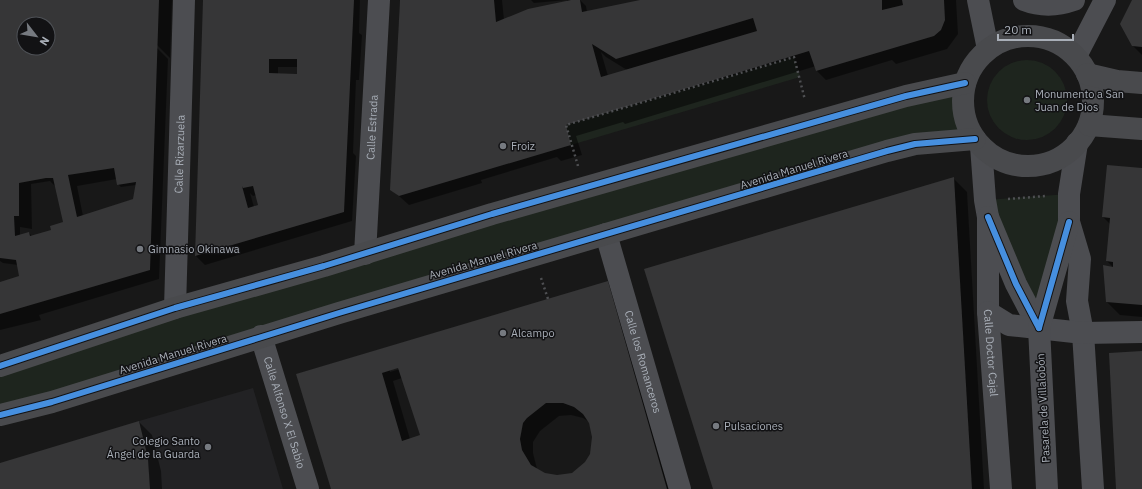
<svg xmlns="http://www.w3.org/2000/svg" width="1142" height="489" font-family="'IBM Plex Sans',sans-serif">
<style>
.built{fill:#222224}
.green{fill:#1e251e}
.shadow{fill:#0007;fill-rule:evenodd}
.building{fill:#363637;fill-rule:evenodd}
.lines{fill:none;stroke-linecap:round;stroke-linejoin:round}
.path{stroke:#4e4f52;stroke-width:2.5;stroke-dasharray:2 3;stroke-linecap:butt}
.minor{stroke:#4c4d51;stroke-width:22}
.major{stroke:#494a4d;stroke-width:22}
.cycleway-casing{stroke:#121214;stroke-width:8}
.cycleway{stroke:#468fdf;stroke-width:6}
.poi-dot{fill:#767a80;stroke:#121214;stroke-width:1.5}
.labels{text-anchor:middle;dominant-baseline:central;stroke-width:3;stroke-linejoin:round;paint-order:stroke}
.poi-label{font-size:11px;fill:#a9afb8;stroke:#121214;text-anchor:start}
.street-label{font-size:11px;fill:#a9afb8;stroke:#121214}
</style>
<rect width="100%" height="100%" fill="#181818"/>
<path class="built" d="M253,388L283,489H150L148,458L139,421Z"/>
<g class="green">
<path d="M794,57L800,77L571,145L566,125Z"/>
<circle cx="1027" cy="100" r="40"/>
<path d="M965,83C962,106 964,117 975,139L915,144L0,415V364Z"/>
<path d="M1069,194L1039,328L985,200Z"/>
</g>
<g class="shadow">
<path d="M0,0H172L170,58L154,42L153,44L168,59L159,279L39,315L41,320L0,330V283L22,279L18,265L3,263L0,261ZM24,24H48V48H24ZM117,179L118,184L121,187L136,185L134,199L83,216L77,186ZM50,181L56,187L64,223L52,231L32,236L29,233L20,236V227L32,229L31,184Z"/>
<path d="M204,0H360L359,33L362,35L359,80H356L353,153L356,156L352,221L205,265L196,256ZM278,67H298V75L278,74ZM250,193L253,196L257,195L259,205L254,207Z"/>
<path d="M400,0H502L504,20L567,2V0L534,3L531,0H580L586,6L587,12L646,0H956L958,34L947,49L896,64L892,60L826,80L817,71L816,66L625,124L623,122L576,136L582,155L561,161L557,157L481,180L482,183L409,205L391,189ZM601,52L606,57L627,70L608,76Z"/>
<path d="M1134,0H1142V55L1133,46Z"/>
<path d="M1142,169V317L1120,315L1107,302L1114,268L1107,261L1111,225L1103,217Z"/>
<path d="M954,179L967,192L984,489H714L646,270Z"/>
<path d="M608,282L621,295L676,489H332L297,374ZM402,366L403,368L390,372V370ZM402,378L422,436L410,439L393,381ZM571,415L583,418L589,422L593,437L591,454L585,463L573,474L557,476L545,474L537,469L533,453V442L540,431L559,416Z"/>
<path d="M139,422L152,435L161,471L162,489H0V464Z"/>
</g>
<g class="building">
<path d="M0,0H159L150,270L0,314V282L19,276L16,260L0,258ZM24,24H48V48H24ZM114,168L117,185L136,182L133,199L77,217L68,175ZM46,178H53L63,222L50,226L51,230L30,236L29,232L15,236L14,216H19V183Z"/>
<path d="M203,0H354L344,212L195,256ZM269,59H297V74L269,73ZM242,186L243,188L253,186L258,205L248,208Z"/>
<path d="M400,0H494L496,22L528,9L571,0H580L582,12L640,0H882V10L903,5L902,0H944L945,20L941,30L934,36L816,71L809,51L566,125L571,145L399,196L390,190ZM753,18L757,31L601,77L592,44L616,59Z"/>
<path d="M1132,0H1142V47L1132,46L1120,24Z"/>
<path d="M1107,165L1142,168V305L1106,302L1103,265L1113,267V262L1106,261L1110,218L1102,217Z"/>
<path d="M954,177L972,489H713L644,269Z"/>
<path d="M608,281L667,489H331L296,374ZM398,368L420,435L402,441L382,373ZM546,403H563L574,407L583,414L589,423L592,437L590,454L585,462L572,473L557,475L545,473L531,465L522,450L520,439L523,423L527,418Z"/>
<path d="M1142,351V489H1116L1109,353Z"/>
<path d="M139,421L148,458L150,489H0V463Z"/>
</g>
<g class="lines">
<g class="path">
<path d="M578,166L566,125L794,57L805,100"/>
<path d="M1008,199L1045,196"/>
<path d="M541,278L548,299"/>
</g>
<g class="minor">
<path d="M978,0L988,49"/>
<path d="M1024,0C1042,7 1057,6 1074,0"/>
<path d="M1076,56L1105,0"/>
<path d="M1077,143L1069,194V222L1080,259L1077,301L1083,333L1093,489"/>
<path d="M981,146L985,200L988,217L1016,284L1039,328"/>
<path id="s1" d="M988,217V312L1001,489"/>
<path id="s2" d="M606,234L680,489"/>
<path id="s3" d="M365,254L379,0"/>
<path id="s4" d="M175,308L184,0"/>
<path d="M988,312L1009,325L1083,333L1142,332"/>
<path id="s5" d="M261,336L308,489"/>
<path d="M1047,489L1039,328L1069,222"/>
</g>
<g class="major">
<circle cx="1028" cy="101" r="65"/>
<path d="M1087,74L1117,81L1142,83"/>
<path d="M1089,125L1142,129"/>
<path d="M0,366L175,308L324,266L492,214L906,96L965,83"/>
<path d="M0,415L52,402L339,313L887,151L915,144L975,139"/>
</g>
<defs>
<g id="cycleway">
<path d="M988,217L1016,284L1039,328"/>
<path d="M1039,328L1069,222"/>
<path d="M0,366L175,308L324,266L492,214L906,96L965,83"/>
<path d="M0,415L52,402L339,313L887,151L915,144L975,139"/>
</g>
</defs>
<use href="#cycleway" class="cycleway-casing"/>
<use href="#cycleway" class="cycleway"/>
</g>
<g class="poi-dot">
<circle cx="1027" cy="100" r="4"/>
<circle cx="503" cy="146" r="4"/>
<circle cx="140" cy="249" r="4"/>
<circle cx="503" cy="333" r="4"/>
<circle cx="716" cy="426" r="4"/>
<circle cx="208" cy="447" r="4"/>
</g>
<g class="labels">
<g class="poi-label">
<text x="1035" y="94">Monumento a San<tspan x="1035" dy="13">Juan de Dios</tspan></text>
<text x="511" y="146">Froiz</text>
<text x="148" y="249">Gimnasio Okinawa</text>
<text x="511" y="333">Alcampo</text>
<text x="724" y="426">Pulsaciones</text>
<text x="200" y="441" text-anchor="end">Colegio Santo<tspan x="200" dy="13">Ángel de la Guarda</tspan></text>
</g>
<g class="street-label">
<text stroke="none"><textPath href="#s3" startOffset="127">Calle Estrada</textPath></text>
<text stroke="none"><textPath href="#s4" startOffset="154">Calle Rizarzuela</textPath></text>
<text transform="translate(794 169) rotate(-17)">Avenida Manuel Rivera</text>
<text transform="translate(483 260) rotate(-16)">Avenida Manuel Rivera</text>
<text stroke="none"><textPath href="#s1" startOffset="136">Calle Doctor Cajal</textPath></text>
<text transform="translate(173 354) rotate(-17)">Avenida Manuel Rivera</text>
<text stroke="none"><textPath href="#s2" startOffset="133">Calle los Romanceros</textPath></text>
<text transform="translate(1043 408) rotate(-93)">Pasarela de Villalobón</text>
<text stroke="none"><textPath href="#s5" startOffset="80">Calle Alfonso X El Sabio</textPath></text>
</g>
</g>
<g transform="translate(36 36) rotate(121)"><circle r="19" fill="#121214" stroke="#4e5156"/>
<path d="M0-3L7 15L0 10L-7 15Z" fill="#767a80"/>
<text y="-6" font-size="11" font-weight="bold" text-anchor="middle" fill="#a9afb8">N</text>
</g>
<path d="M998 34v6h75v-6" fill="none" stroke="#a9afb8" stroke-width="2"/>
<text x="1004" y="34" font-size="12" fill="#a9afb8" stroke="#121214" stroke-width="3" paint-order="stroke">20 m</text>
</svg>
